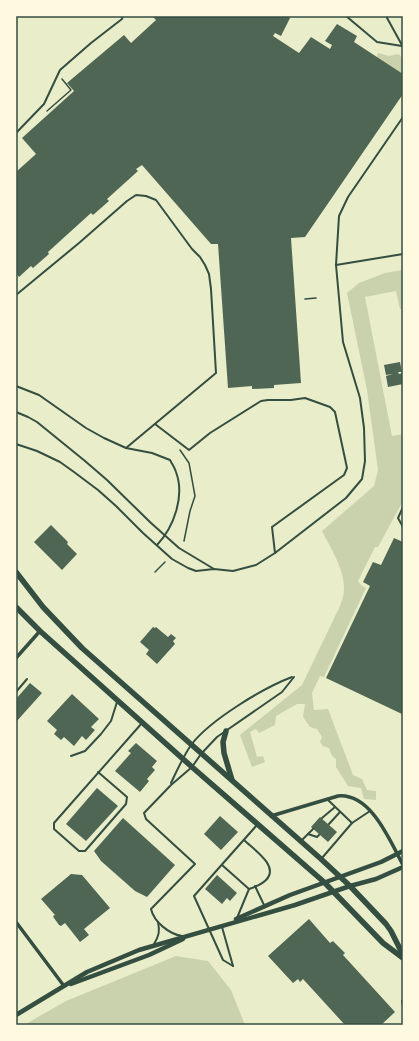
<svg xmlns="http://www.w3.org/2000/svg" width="419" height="1041" font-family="'Space Grotesk',sans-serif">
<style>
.green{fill:#cad2ad}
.building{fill:#4f6655}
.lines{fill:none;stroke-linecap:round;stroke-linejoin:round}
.path{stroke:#344e41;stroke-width:1.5}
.service{stroke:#344e41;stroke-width:2}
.minor{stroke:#344e41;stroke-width:3.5}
.tertiary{stroke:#344e41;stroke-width:4.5}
.primary{stroke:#344e41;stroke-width:5.5}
.neatline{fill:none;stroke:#344e41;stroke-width:1.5}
</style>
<rect width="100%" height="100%" fill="#e9edc9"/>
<g class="green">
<path d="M378,53L389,56L397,54L400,55L403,60V74L377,57Z"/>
<path d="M403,270V309H400L396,291L365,297L392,436L403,434V501L378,547H375L358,581L361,585L366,588L324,677L320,676L312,693L314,710L328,709L353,775L362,779L367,790L376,791V800L364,799L361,788L348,786L336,767V759L332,756L329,748L323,746L320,742L322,737L317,729L310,727L303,717L305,704H297L276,716L275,725L259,733L256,729L250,732L257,757L263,756L265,762L252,767L240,735L302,685L340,606C342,601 344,595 344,590C345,570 331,549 322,531L374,486L378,470L367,390L347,293L359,283L385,273Z"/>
<path d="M176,956L208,961L231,990L245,1025H24L66,1001Z"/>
</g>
<g class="building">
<path d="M152,16H287L290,18L281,36L275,33L273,36L299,53L311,37L330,49L332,45L325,41L337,24L357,36L354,42L403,74V94L305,237L291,238L301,383L274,385V388L252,389V386L228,388L218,244H211L142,165L136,169L138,171L107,199L109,201L93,215L91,213L48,252L49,254L33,268L31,266L19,277L16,273V172L36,154L22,138L74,91L67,83L124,35L131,43L156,20Z"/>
<path d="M400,362L402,372H398L399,374L403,373V384L388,387L386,376L393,374L386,375L384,365Z"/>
<path d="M51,525L68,542L67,544L77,554L62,570L34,542Z"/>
<path d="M394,538L403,542L402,714L326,678L370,586L363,582L373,562L381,565Z"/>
<path d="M153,627L155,628L156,627L168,637L171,634L176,638L173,641L175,644L157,664L146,654L149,650L140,642Z"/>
<path d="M30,683L42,693L16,722V699Z"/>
<path d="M72,694L99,719L91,727L95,730L86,740L82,736L74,746L64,737L61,740L54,734L57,730L47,721Z"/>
<path d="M136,743L157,761L152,767L155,770L147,779L149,781L140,792L115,771L131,753L128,751Z"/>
<path d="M97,788L118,806L86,841L66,824Z"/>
<path d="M220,816L238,832L221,850L204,834Z"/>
<path d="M320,817L337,832L328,842L311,827Z"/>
<path d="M123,818L175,865L147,897L135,891L101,861L94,851Z"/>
<path d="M71,874L82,875L110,908L84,929L89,935L80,942L65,923L61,926L59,925L54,918L53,916L55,915L41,899Z"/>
<path d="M217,875L237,893L230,901L227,898L222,904L205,889Z"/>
<path d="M309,919L330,943L333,941L345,953L343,955L395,1012L381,1025H345L303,979L300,982L298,979L293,983L268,956Z"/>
</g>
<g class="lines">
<g class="path">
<path d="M47,111L71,90L62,79"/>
<path d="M305,299L316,298"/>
<path d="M180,450L189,463L195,496L190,511L184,541"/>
<path d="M155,572L165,562"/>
</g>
<g class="service">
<path d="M346,16L377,42L402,46"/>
<path d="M386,16L403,47"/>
<path d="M16,133L44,104L60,70L91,43L122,19L123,16"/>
<path d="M336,265L403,254"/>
<path d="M16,295L79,243L127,201L136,195L146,196L156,200L192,249L200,257L205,265L209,274L211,289L216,373L126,448"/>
<path d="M16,386L39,395L86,428L104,438L126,448L152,453L170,460C172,464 175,468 176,472C185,496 174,527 157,545"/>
<path d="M16,412L28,417L37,422L85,461L107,480L151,523L179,548L214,569"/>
<path d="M155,424L189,450L210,433L261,401L268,400H291L305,398L330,407L335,412L347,468L344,475L272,527L275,553"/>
<path d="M16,444L37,451L60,462L74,472L98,490L116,506L143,533L172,559L188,568L196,571L214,569L233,571L256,565L275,553L346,498L362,479L365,461L364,428L360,398L343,342L336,265L339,216L348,197L403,117"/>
<path d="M403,507L398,518L403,527"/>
<path d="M16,692L27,679"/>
<path d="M71,756L85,751L101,734L111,721L117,702"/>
<path d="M98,772L127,797L126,804L85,851H79L54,829V823L142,723"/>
<path d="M171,783C177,770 183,757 191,745C210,720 263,688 292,677"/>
<path d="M327,799L352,823"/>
<path d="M322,818L335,807"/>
<path d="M329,824L340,812"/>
<path d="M308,834L317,837L319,835"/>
<path d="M301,841L313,829"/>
<path d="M322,858L352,823L370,811"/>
<path d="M222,865L249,889C255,887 262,884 266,880C280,866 253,849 244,840"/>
<path d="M255,886L264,905"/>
<path d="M237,918L249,889"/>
<path d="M222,927L233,966"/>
<path d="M182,936C169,934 154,922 151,909L195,864L146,819L144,813L171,785L192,767L201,754L217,737L282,692L294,677"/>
<path d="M154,944C159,936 160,931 158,922"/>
<path d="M233,966L223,960L194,896L257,825"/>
<path d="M402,1001L403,1006"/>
</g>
<g class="minor">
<path d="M16,658L40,631"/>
<path d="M271,816L338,796C371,793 390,841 403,865"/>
<path d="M16,922L64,986"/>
</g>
<g class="tertiary">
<path d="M236,919L290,895L381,862L403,851"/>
<path d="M71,984L149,955L183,939"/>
<path d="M16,1015L87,972L139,950L295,905L350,886L376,879L403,867"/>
</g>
<g class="primary">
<path d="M16,572L43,607L82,648L321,859L350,886L386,924L391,931L403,955"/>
<path d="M16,607L40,631L192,767L324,882L383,943L403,958"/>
<path d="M226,731L223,742L224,753L232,780"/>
</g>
</g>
<rect width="419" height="1041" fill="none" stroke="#fefae0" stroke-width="34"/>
<rect x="17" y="17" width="385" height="1007" class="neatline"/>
</svg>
